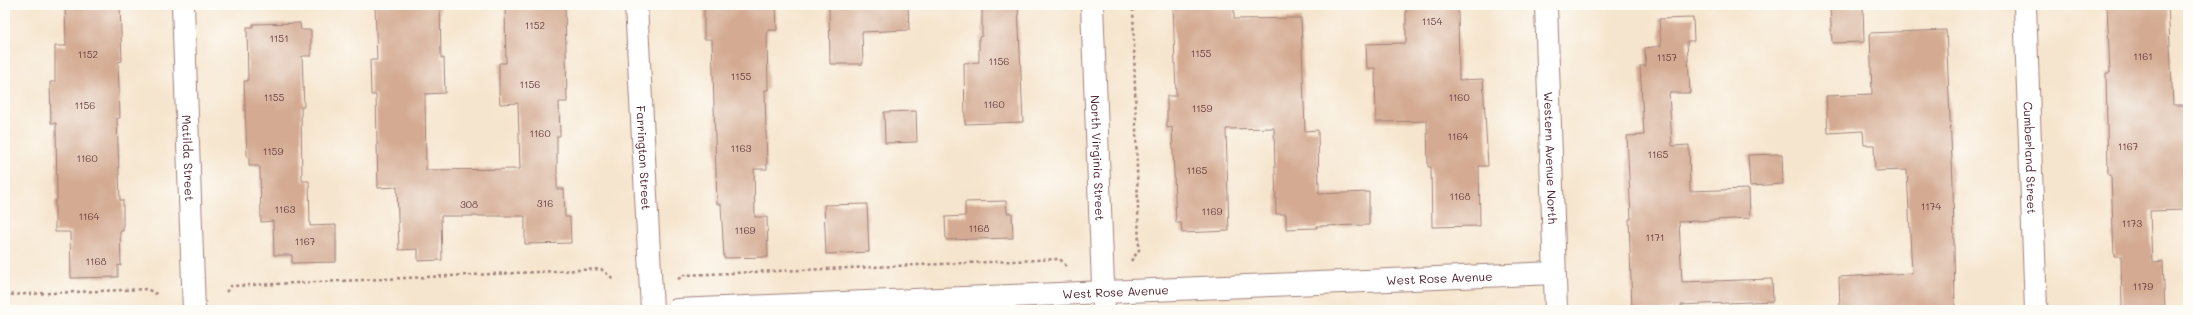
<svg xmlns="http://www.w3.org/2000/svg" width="2193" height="315" font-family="Mali,sans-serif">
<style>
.building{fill:#d4aa92}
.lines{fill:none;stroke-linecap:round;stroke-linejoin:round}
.minor-casing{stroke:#a0827c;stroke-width:24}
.tertiary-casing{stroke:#a0827c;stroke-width:24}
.path{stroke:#a0827c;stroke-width:2.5;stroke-dasharray:3 3;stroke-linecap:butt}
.minor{stroke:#fff;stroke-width:22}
.tertiary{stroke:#fff;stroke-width:22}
.labels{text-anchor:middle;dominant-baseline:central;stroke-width:3;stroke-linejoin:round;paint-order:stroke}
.number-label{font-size:10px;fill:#6c4245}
.street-label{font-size:12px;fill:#4a1f2b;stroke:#fdfcf7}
</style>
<rect width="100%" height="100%" fill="#fdfcf7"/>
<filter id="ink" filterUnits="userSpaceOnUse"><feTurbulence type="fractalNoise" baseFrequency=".025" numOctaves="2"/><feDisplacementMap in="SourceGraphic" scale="8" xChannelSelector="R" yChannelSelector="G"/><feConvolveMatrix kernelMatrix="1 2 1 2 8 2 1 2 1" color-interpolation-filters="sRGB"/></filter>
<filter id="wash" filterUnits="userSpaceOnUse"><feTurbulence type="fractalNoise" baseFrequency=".012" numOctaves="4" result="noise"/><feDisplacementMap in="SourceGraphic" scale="16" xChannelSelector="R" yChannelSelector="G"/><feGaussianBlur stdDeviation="0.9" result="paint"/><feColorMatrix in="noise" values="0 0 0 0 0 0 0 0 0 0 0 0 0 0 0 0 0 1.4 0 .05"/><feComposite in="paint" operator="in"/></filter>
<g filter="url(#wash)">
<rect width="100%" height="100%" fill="#f6e5ce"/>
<g id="blocks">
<g class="building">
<path d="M65,5H120L122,61L118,62L120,118H117L120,200H123V231H120L121,266L118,265V277L71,278L70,232H55V201L57,200L56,123H51L50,82H55V46H66Z"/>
<path d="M375,5H440L441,58H444L445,93L425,94L426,170L520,169L518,103L500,104L499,92V63H506L505,7L565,5L567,102H559L560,136H557V189H564L565,217H570L571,243L525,244V216H441L442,260L418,261V249L399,250L397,187L378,188L376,95H371L370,60H377Z"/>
<path d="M704,5H776L777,30H768L767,37L768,90H765L767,169H754L755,217H767L768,257L724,258L721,204H717L712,39H704Z"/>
<path d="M829,5H908L909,30L862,32L863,64H830Z"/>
<path d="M982,5H1018L1023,122L965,124L964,63L979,62V37L982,36Z"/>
<path d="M1173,5H1234V19L1301,18L1305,131L1318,130L1319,194L1369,192V225L1317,226V228L1286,229V214H1276L1274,128L1226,129L1229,231L1182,233L1181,223H1176L1172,127L1167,128V96H1176Z"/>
<path d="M1406,5H1458L1459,80L1483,79L1488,166H1479L1480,226L1432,227L1431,167H1428L1427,121L1376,122L1375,68H1367L1366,44L1406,43Z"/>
<path d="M2107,5H2168L2173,105H2188V210L2150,211L2152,262L2163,261L2165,310H2122L2121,256H2114L2111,175H2108L2106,73H2110Z"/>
<path d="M1863,6L1864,42L1832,43L1830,7Z"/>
<path d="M1693,18L1694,41H1687L1690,93H1669L1672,146L1689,145L1690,191L1749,189L1750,218L1679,222L1682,282L1772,279L1773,301L1681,305L1682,310H1632L1629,219H1631L1627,136L1644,135L1640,66H1646L1645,48L1661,46L1659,19Z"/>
<path d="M300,23L301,30H311V56H302L304,107H301L302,181H309L310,226L336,225V262L292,263V255H274L273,221L261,222L260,168L258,166H249V158L247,157L244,81H248L247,27H253V24Z"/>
<path d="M1946,30L1953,183L1955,310H1840L1839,277L1912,273L1907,170L1875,171L1874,145H1864L1863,131L1828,133L1826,96L1872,94L1870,33Z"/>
<path d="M916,111L917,142L885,143L884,112Z"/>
<path d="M1782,154L1783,184L1750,186L1748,155Z"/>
<path d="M1006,201L1007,213H1012L1013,238L946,240L945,217L965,216V202Z"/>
<path d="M867,204L869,252L826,254L824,205Z"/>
</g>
</g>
</g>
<g filter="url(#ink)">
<use href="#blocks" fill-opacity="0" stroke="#a0827c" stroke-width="1"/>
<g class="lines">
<defs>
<g id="minor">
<path id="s1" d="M183,5L194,310"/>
<path id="s2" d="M636,5L652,310"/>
<path id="s3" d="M1092,5L1104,310"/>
<path id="s4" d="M2025,5L2036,310"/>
<path id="s5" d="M677,310L1554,273"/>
</g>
<g id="tertiary">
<path id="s6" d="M1546,5L1556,310"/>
</g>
</defs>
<use href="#minor" class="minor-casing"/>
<use href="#tertiary" class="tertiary-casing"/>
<g class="path">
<path d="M1131,261L1139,250L1133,5"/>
<path d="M678,279L684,275L1060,259L1066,266"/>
<path d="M226,292L231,286L601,269L615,280"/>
<path d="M5,295L147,289L158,295"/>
</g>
<use href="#minor" class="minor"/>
<use href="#tertiary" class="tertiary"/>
</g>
</g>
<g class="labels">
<g class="number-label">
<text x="1432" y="21">1154</text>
<text x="535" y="25">1152</text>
<text x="279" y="38">1151</text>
<text x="1201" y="53">1155</text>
<text x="88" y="54">1152</text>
<text x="2143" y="56">1161</text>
<text x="1667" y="57">1157</text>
<text x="999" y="61">1156</text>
<text x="741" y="76">1155</text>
<text x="530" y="84">1156</text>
<text x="274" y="97">1155</text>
<text x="1459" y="97">1160</text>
<text x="994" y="104">1160</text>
<text x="85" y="105">1156</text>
<text x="1202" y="108">1159</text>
<text x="540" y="133">1160</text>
<text x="1458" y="136">1164</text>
<text x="2128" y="146">1167</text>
<text x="741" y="148">1163</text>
<text x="273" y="151">1159</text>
<text x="1658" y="154">1165</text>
<text x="87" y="158">1160</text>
<text x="1197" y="170">1165</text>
<text x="1460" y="196">1168</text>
<text x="545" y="203">316</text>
<text x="469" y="204">308</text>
<text x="1931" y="206">1174</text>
<text x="285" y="209">1163</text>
<text x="1212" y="211">1169</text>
<text x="89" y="216">1164</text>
<text x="2132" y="223">1173</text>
<text x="979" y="228">1168</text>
<text x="745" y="230">1169</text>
<text x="1655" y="237">1171</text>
<text x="305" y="241">1167</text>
<text x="96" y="261">1168</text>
<text x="2143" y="286">1179</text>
</g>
<g class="street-label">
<text stroke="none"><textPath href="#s1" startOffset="153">Matilda Street</textPath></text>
<text stroke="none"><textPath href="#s2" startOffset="153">Farrington Street</textPath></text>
<text stroke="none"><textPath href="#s3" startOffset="153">North Virginia Street</textPath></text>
<text stroke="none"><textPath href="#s6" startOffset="153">Western Avenue North</textPath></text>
<text stroke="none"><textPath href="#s4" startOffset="153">Cumberland Street</textPath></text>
<text stroke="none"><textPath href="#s5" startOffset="763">West Rose Avenue</textPath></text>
<text stroke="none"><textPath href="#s5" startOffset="439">West Rose Avenue</textPath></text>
</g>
</g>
<rect width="2193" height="315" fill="none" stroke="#fdfcf7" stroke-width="20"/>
</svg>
